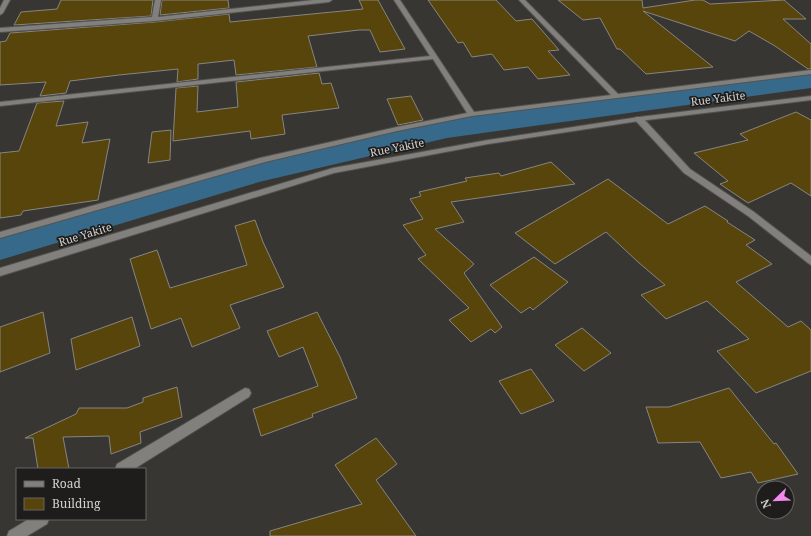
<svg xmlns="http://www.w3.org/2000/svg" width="811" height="536" font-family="'Noto Serif',serif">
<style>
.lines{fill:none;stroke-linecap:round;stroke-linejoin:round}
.river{fill:#36698a;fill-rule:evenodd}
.building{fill:#58450b;stroke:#878581}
.minor-casing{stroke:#545351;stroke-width:2}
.secondary-casing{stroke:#545351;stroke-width:2}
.minor{fill:#82807c;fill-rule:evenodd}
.secondary{fill:#82807c;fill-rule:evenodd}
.labels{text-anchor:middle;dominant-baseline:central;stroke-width:3.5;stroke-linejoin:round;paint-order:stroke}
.street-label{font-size:11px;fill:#d3d2d0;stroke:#1e1d1b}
</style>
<rect width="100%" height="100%" fill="#373632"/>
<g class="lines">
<path class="river" d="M811,70V88L447,138L259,182L0,260V232L236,165L447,118Z"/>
</g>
<g class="building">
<path d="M61,0H153L151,16L14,25L21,12L57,9Z"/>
<path d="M162,0H228L229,8L160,15Z"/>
<path d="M359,0H378L405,49L380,52L370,30H359L308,36L317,67L236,75L234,60L198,64V79L177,82L178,69L119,75L70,81L66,93L40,96L46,82L0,85V42L6,41L10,33L155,22L229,14L230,22L363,9Z"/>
<path d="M428,0H496L516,21L532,19L559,50L548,51L570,75L538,79L528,67L504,70L492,54L472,57L463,42L458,43Z"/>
<path d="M558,0H642L643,8L695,0H703L710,4L784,0L806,19H783L811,44V69H808L775,46L749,31L735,41L643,11L713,67L646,74L620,49H617L600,18L583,20Z"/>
<path d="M319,73L322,84L331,83L339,108L282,115L285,134L251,139L250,131L173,141L176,88L198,86L197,112L238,107L236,82Z"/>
<path d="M411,96L423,120L398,125L387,99Z"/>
<path d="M64,101L56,126L88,122L82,143L110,139L98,200L23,211L21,215L0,218V153L19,151L37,103Z"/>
<path d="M796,112L811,120V196L791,183L748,203L720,184L728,181L694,153L748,140L740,134Z"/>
<path d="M171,130L170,160L148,163L152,132Z"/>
<path d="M551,162L575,184L451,202L464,222L435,229L474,264L464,273L502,327L495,333L491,329L471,342L449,320L469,308L418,259L426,255L403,225L423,219L410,199L421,196L419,192L467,181L465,178L499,173L501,176Z"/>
<path d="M608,179L668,224L705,206L728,221L727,222L755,240L746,245L772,264L736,282L788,327L801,321L811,330V371L756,393L717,351L749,339L707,301L666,319L641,295L665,285L638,262L606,232L555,264L515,233Z"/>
<path d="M255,220L263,242L284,287L230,305L240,328L192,347L181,318L151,329L130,259L157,250L170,288L247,265L235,226Z"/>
<path d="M534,257L568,282L533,310L530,307L521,313L490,285Z"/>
<path d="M43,312L50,353L0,372V327Z"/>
<path d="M317,312L340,357L357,398L312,414L313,417L261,436L253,409L318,386L303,347L279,357L267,331Z"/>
<path d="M132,317L140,346L76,370L71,339Z"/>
<path d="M582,328L611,353L584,371L555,345Z"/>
<path d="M531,369L554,401L521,414L499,381Z"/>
<path d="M177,387L182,417L140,432L141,443L111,454L109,436L63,437L69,469H38L33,438H25L76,414L79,408H127L143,402V398Z"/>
<path d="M729,388L774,444L776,443L798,474L758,483L751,472L721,478L700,442L658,443L646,407H669Z"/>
<path d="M376,438L397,464L376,480L416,536H270V531L362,504L335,465Z"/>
</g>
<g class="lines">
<defs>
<g id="minor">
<path d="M4,0H10L3,13L0,15V8Z"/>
<path d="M155,0H161L158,17L314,0H332L329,2L155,21L0,32V28L152,17Z"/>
<path d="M394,0H400L474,112L611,95L519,0H525L618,94L811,70V74L472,116L397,131L265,162L0,238V232L260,158L397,127L467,113L433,59L0,106V102L430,56Z"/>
<path d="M636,117H642L690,169L754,212L811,256V265L808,263L748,216L684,173L636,121Z"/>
<path d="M245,388L249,389L251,393L249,397L134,469H115L117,464Z"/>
<path d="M29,519H49L47,524L27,536H7L9,531Z"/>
</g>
<path id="secondary" d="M811,96V100L639,121L488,144L334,173L0,276V268L333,168L488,140L639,117Z"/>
</defs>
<use href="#minor" class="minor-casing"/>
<use href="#secondary" class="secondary-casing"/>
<use href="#minor" class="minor"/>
<use href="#secondary" class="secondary"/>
</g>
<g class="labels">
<g class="street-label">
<text transform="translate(718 98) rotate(-7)">Rue Yakite</text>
<text transform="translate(397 147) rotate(-11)">Rue Yakite</text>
<text transform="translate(85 234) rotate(-17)">Rue Yakite</text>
</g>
</g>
<rect x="16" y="468" width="130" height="52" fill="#1e1d1b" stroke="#666563"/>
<rect x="24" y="481" width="20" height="6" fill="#82807c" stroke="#666563"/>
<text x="52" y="488" font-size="12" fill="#d3d2d0">Road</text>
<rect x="24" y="498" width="20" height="12" fill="#58450b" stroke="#666563"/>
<text x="52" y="508" font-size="12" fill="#d3d2d0">Building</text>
<g transform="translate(775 500) rotate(247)"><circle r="19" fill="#1e1d1b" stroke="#666563"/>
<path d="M0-3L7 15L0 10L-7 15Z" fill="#f489f0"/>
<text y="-6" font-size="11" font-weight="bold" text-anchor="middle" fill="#d3d2d0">N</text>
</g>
</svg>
